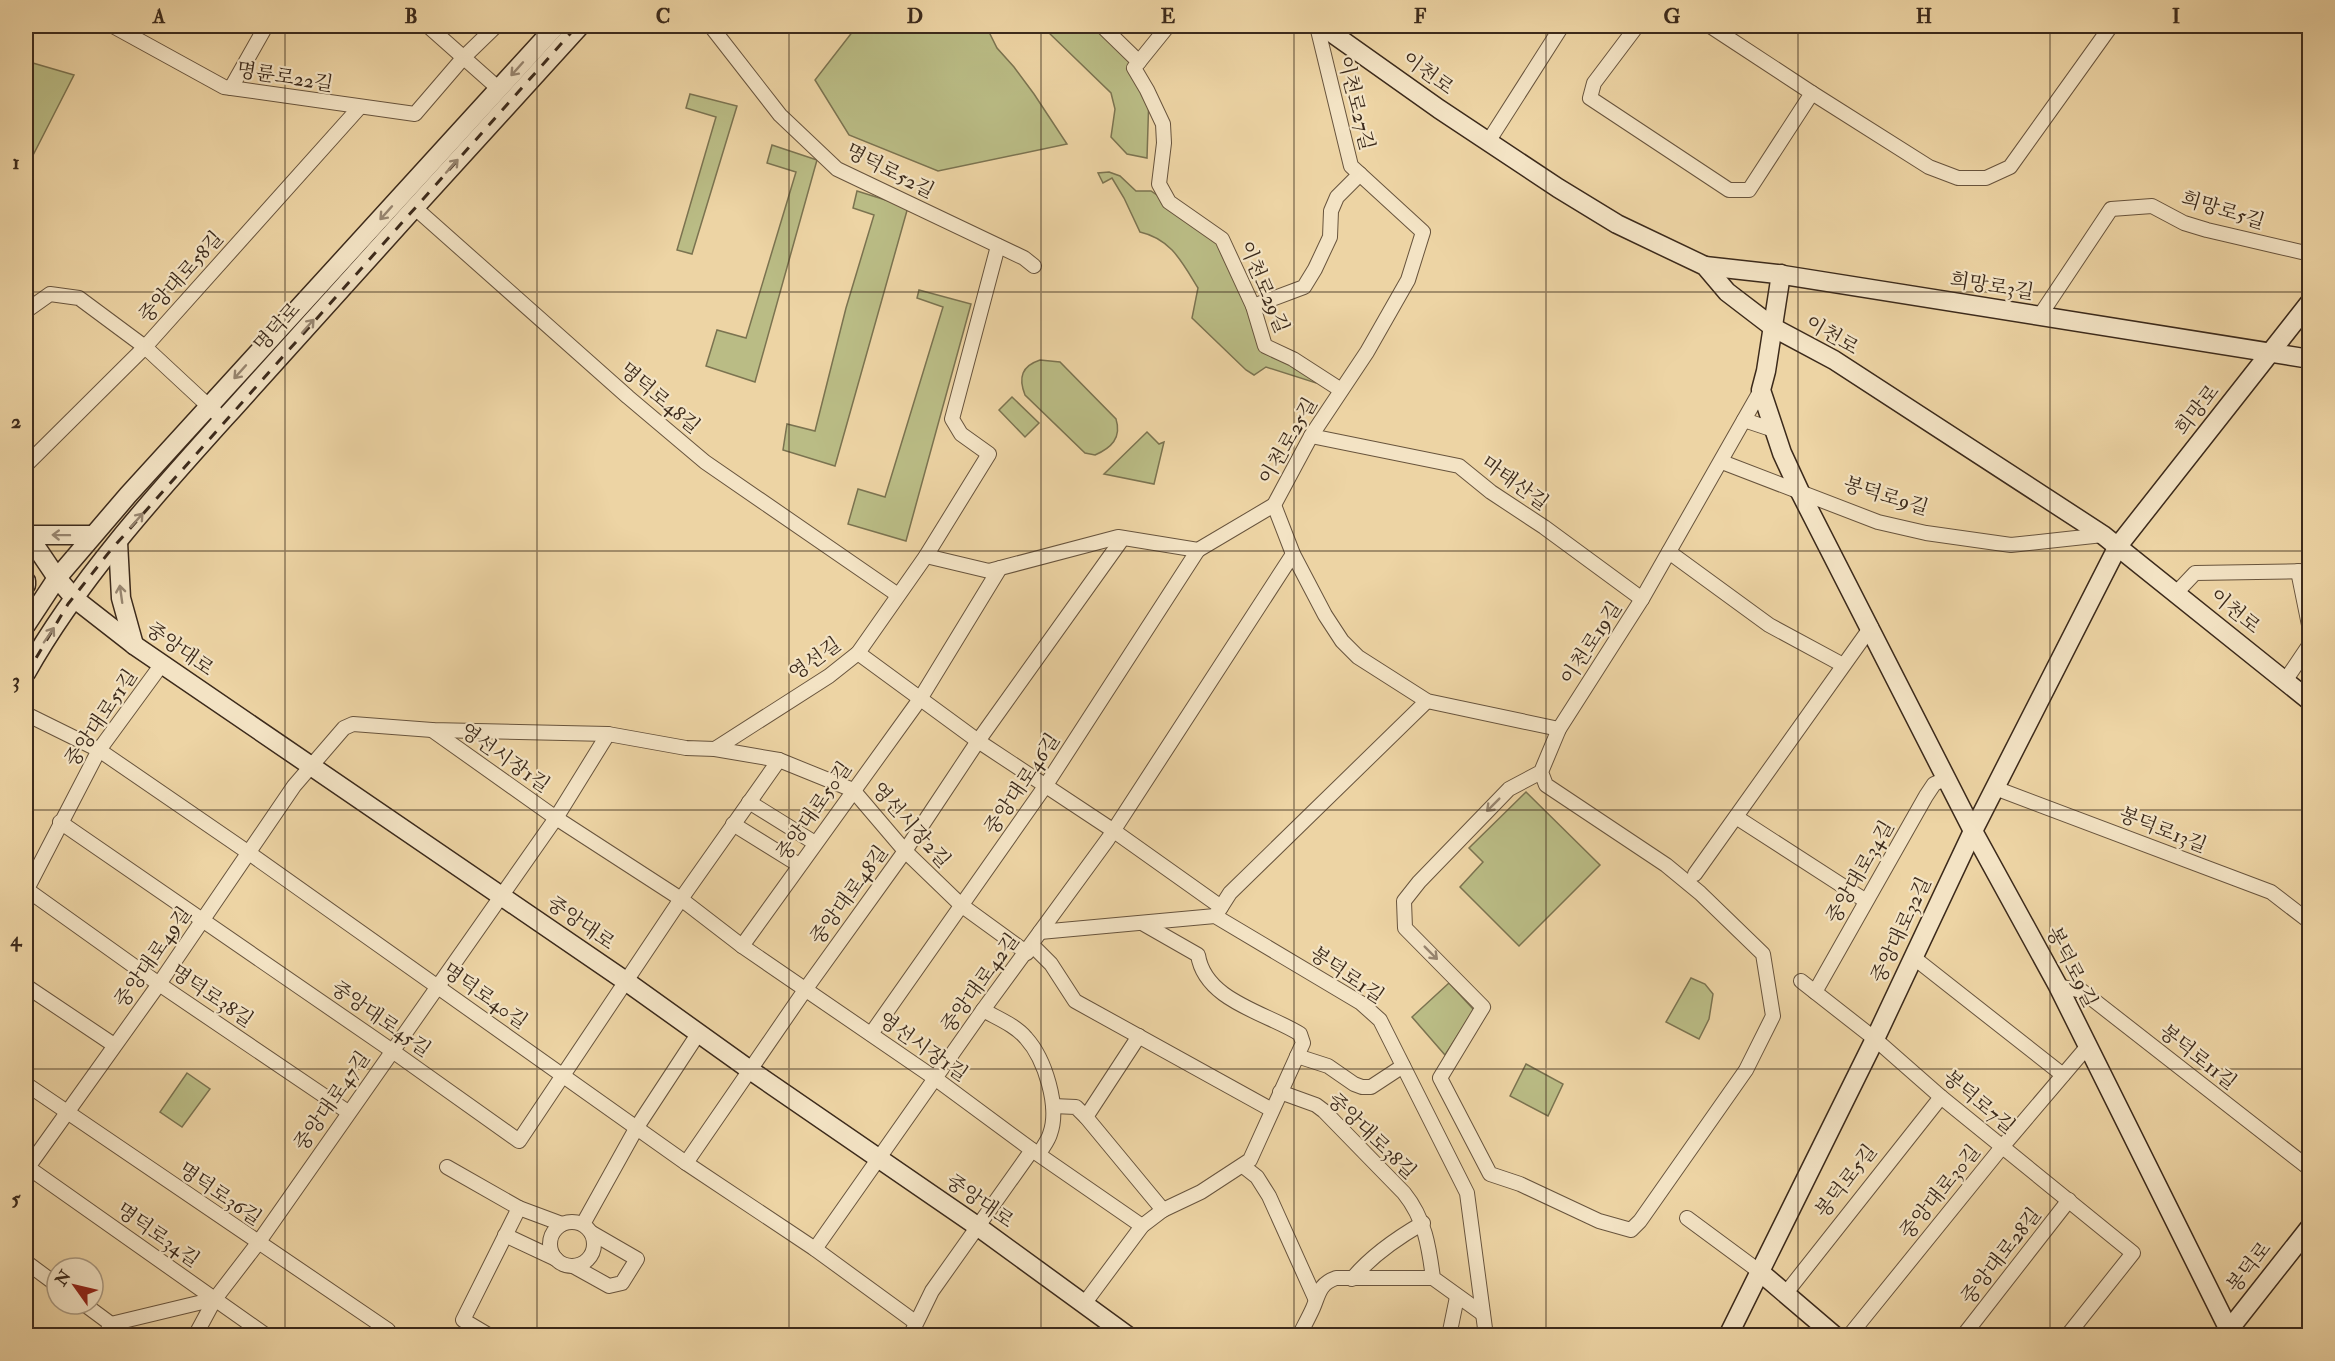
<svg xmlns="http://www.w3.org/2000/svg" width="2335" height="1361" font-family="'IM FELL Double Pica','Noto Serif KR',serif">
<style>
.green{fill:#babc85;stroke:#7b7350;stroke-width:1.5}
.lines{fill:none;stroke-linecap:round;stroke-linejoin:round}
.street-casing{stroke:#68543d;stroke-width:16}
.secondary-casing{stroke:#3c2a1b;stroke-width:21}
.street{stroke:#f3e3c4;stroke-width:14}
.secondary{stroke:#f3e3c4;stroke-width:18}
.rail{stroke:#3c2a1b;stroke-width:3;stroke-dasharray:10 10;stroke-linecap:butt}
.oneway{stroke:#988670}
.grid{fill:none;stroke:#3c2a1b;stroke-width:1.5;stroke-opacity:0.55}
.labels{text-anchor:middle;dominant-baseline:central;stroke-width:4.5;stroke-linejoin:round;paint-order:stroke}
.street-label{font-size:20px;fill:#3c2a1b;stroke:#f3e3c4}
.neatline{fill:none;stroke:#3c2a1b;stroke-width:2}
.grid-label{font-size:20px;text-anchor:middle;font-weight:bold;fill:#3c2a1b}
</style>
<rect width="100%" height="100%" fill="#edd4a4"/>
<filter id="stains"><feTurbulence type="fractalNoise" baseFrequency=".00333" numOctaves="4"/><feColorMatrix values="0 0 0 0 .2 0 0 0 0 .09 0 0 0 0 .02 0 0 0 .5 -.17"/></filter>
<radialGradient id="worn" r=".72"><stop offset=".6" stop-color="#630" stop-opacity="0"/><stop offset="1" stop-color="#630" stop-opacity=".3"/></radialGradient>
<g class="green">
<path d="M857,26H986L997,48L1014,67L1034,94L1067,144L938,171L849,135L815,80Z"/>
<path d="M1038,26H1102L1139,62L1149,94L1147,158L1127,154L1111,137L1115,109L1111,93L1046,30Z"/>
<path d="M26,61L74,75L26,169Z"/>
<path d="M690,94L737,106L692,254L677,250L716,117L686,108Z"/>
<path d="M772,145L817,160L755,382L706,366L717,330L746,338L796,172L767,163Z"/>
<path d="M1109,172L1120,176L1136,191H1151L1222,239L1265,346L1321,377L1316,383L1266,367L1254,375L1246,370L1192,318L1198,288C1182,262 1171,239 1140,232L1124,198L1112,178L1103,183L1098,173Z"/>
<path d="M857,191L908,207L835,466L783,450L787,424L815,431L846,308L874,215L853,208Z"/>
<path d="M919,290L971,304L906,541L848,524L858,489L885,497L943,307L917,298Z"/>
<path d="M1040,360L1060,362L1116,419C1122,438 1111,448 1095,455L1085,453L1025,395C1018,377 1022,366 1040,360Z"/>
<path d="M1012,397L1039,423L1025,437L999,410Z"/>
<path d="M1147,432L1159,444L1164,442L1154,484L1104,474Z"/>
<path d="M1526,792L1600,865L1519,946L1460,887L1483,862L1469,848Z"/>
<path d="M1691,978L1705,984L1713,994L1709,1019L1699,1039L1666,1022Z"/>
<path d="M1449,983L1474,1010L1445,1055L1412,1017Z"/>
<path d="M1526,1064L1563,1084L1548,1116L1510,1096Z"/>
<path d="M187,1073L210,1089L182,1127L160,1112Z"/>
</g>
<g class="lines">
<defs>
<g id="street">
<path d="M113,26L224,87L415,114L464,57L496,26"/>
<path d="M428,26L499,89"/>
<path d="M713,26V29L780,115L837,169L1024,258L1034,266"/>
<path d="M1102,26L1139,62"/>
<path d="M1168,26L1134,68L1147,90L1163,124L1164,143L1159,184L1169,202L1222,239L1253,306L1265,346L1293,359L1341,390"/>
<path d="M1637,26L1594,83L1590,98L1729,190H1749L1812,93"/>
<path d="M1710,26L1812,93L1929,167L1958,178H1986L2010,167L2111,26"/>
<path d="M231,88L266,26"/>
<path d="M1488,142L1562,26"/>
<path d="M414,207L628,397L705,462L898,595"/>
<path d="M1253,306L1304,287L1315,269L1330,237L1331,211L1337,197L1360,174"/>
<path d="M26,311L50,294L79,298L145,347L216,413"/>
<path d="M2039,317L2111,209L2152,206L2184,223L2207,230L2310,254"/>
<path d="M1744,420L1774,430"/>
<path d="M1311,436L1459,466L1491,492L1544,527L1642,599"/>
<path d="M1722,462L1878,522L1926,533L2011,545L2103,535"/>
<path d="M26,465L145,347L359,108"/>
<path d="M1274,505L1293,554L1325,615L1342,641L1358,657L1427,701L1559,729"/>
<path d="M1669,552L1769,625L1843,665"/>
<path d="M926,556L989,571L1118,537L1198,550L1274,505L1311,436L1367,352L1408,280L1423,232L1351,166L1317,26"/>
<path d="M2298,571L2310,630"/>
<path d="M2177,592L2195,573L2310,571"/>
<path d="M858,653L978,741L1114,831L1221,907"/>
<path d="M2285,681L2310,644"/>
<path d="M26,714L99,750L249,853L686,1163L815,1249L915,1322"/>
<path d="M432,730L556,818L681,899L742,946L936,1079L1032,1150L1142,1226"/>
<path d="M715,749L779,760L853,790L905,851L961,905L1027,953"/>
<path d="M1541,772L1509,789L1419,882L1404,901L1405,928L1483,1007L1440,1078L1490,1174L1520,1184L1599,1221L1631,1230L1640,1221L1746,1070L1773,1016L1763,954L1700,893L1666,865L1546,785L1541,772L1559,729L1642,599L1761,390"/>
<path d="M1995,788L2271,892L2310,922"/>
<path d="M749,802L815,843"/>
<path d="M1736,817L1866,901"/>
<path d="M60,822L391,1050L519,1141L681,899L779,760"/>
<path d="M733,824L799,865"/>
<path d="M1695,874L1871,627"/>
<path d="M26,889L159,984L348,1112"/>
<path d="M26,891L99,750L162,664"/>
<path d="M1216,915L1230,893L1427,701"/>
<path d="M1040,932L1215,916L1361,1003L1380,1020L1467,1193L1486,1336"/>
<path d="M1032,945L1051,964L1075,1001L1272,1110"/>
<path d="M742,946L920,699L1000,568"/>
<path d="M1913,957L2063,1075"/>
<path d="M1801,981L1875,1039L1941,1097L2133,1253L2067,1336"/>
<path d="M26,986L114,1045"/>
<path d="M2058,986L2082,991L2310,1169"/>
<path d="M1815,992L1926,796L1934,784L1947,778"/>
<path d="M983,1010C997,1018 1015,1025 1026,1038C1045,1059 1060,1107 1050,1134C1048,1141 1042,1148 1039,1154"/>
<path d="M871,1034L1046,785L1198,550"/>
<path d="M1297,1056L1328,1066L1354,1084L1362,1087H1371L1403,1066"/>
<path d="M26,1084L388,1330L384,1336"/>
<path d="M1280,1092L1316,1105L1324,1111L1404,1193C1425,1219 1429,1247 1433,1278L1483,1314"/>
<path d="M1053,1106L1076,1107L1086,1117L1139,1036"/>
<path d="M1086,1117L1163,1210"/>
<path d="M686,1163L805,990L905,851L978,741L1123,538"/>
<path d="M26,1166L267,1336"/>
<path d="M1243,1166L1257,1177L1269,1196L1315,1298"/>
<path d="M447,1167L519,1208L562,1224"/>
<path d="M26,1170L159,984L294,786L344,728L353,724L432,730L608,734L686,748L715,749L829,676L858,653L926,556L989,454L961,434L952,419L998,246"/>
<path d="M1687,1218L1760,1272"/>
<circle cx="572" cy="1244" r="22"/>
<path d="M583,1224L637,1127L698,1034"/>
<path d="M505,1235L556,1259"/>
<path d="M815,1249L983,1010L1108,839L1293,554"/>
<path d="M26,1262L57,1285"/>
<path d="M573,1266L609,1286L622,1283L637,1259L592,1233"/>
<path d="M1352,1279C1371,1256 1397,1238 1423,1223"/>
<path d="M1786,1293L1941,1097"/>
<path d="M84,1304L111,1324"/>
<path d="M1084,1304L1142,1226L1163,1210L1201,1192L1250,1160L1303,1043L1300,1034C1267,1013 1205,1001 1198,955L1142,923"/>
<path d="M105,1336L111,1324L215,1299"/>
<path d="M195,1336L215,1299L258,1243L556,818L608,734"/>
<path d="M490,1336L463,1320L519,1208"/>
<path d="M910,1336L932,1291L1032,1150"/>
<path d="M1299,1336C1304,1326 1309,1317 1313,1308C1319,1294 1319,1284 1336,1278H1433"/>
<path d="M1449,1336L1457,1297"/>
<path d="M1849,1336L2002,1147L2087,1047"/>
<path d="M1963,1336L2069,1200"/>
</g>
<g id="secondary">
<path d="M1322,26L1439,109L1558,188L1617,224L1705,266L1727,292L1774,328L1834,360L2103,535L2310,701"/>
<path d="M1705,266L1777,274L2310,359"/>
<path d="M1781,274L1766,371L1761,390L1782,453L1800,492L1973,831L2058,986L2232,1336"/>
<path d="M26,532L57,578L75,599L134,645L627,982L750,1070L977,1226L1128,1336"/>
<path d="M28,535H93"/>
<path d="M118,542L121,598L134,645"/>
<path d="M26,581V585"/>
<path d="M26,625L57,578L128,495L556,26"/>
<path d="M26,673C83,571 173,476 251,389C360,268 470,146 580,26"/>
<path d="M1760,1272L1835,1336"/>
<path d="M1728,1336L1875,1039L1973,831L2118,546L2310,302"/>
<path d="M2224,1336L2310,1227"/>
</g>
</defs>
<use href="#street" class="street-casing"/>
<use href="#secondary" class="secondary-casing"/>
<use href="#street" class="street"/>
<use href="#secondary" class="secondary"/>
<path class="rail" d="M26,675L68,604L110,551L577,26"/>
</g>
<defs><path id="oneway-shaft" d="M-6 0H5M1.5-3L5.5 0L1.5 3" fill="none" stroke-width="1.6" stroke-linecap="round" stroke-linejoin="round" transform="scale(1.5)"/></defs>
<g class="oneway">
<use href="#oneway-shaft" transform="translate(517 69) rotate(132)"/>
<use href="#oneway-shaft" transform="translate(452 166) rotate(-48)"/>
<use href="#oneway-shaft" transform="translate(386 213) rotate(132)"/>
<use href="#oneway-shaft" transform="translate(308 326) rotate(-48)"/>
<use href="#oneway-shaft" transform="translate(240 372) rotate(132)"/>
<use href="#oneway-shaft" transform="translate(137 520) rotate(-49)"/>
<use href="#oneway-shaft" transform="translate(61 535) rotate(-179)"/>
<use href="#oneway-shaft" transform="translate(121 594) rotate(-98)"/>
<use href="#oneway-shaft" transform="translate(49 635) rotate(-55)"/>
<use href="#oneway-shaft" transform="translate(1493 805) rotate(135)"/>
<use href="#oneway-shaft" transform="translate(1431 953) rotate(45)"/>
</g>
<path class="grid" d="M285,26V1336M537,26V1336M789,26V1336M1041,26V1336M1294,26V1336M1546,26V1336M1798,26V1336M2050,26V1336M26,292H2310M26,551H2310M26,810H2310M26,1069H2310"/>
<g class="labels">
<g class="street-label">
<text transform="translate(1428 73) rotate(36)">이천로</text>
<text transform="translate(285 77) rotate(9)">명륜로22길</text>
<text transform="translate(1356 103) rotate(76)">이천로27길</text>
<text transform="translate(890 171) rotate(27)">명덕로52길</text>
<text transform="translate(2223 210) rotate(17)">희망로5길</text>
<text transform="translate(181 277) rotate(-48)">중앙대로58길</text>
<text transform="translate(1992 286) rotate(9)">희망로3길</text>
<text transform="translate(1264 287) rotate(67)">이천로29길</text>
<text transform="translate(277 327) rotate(-48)">명덕로</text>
<text transform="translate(1832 335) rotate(30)">이천로</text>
<text transform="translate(660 398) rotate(40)">명덕로48길</text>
<text transform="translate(2197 410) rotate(-52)">희망로</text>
<text transform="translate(1288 441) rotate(-60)">이천로25길</text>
<text transform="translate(1515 483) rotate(36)">마태산길</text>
<text transform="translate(1886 496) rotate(17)">봉덕로9길</text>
<text transform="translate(2235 611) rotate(39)">이천로</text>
<text transform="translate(1591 643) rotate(-57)">이천로19길</text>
<text transform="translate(180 649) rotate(35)">중앙대로</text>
<text transform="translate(815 659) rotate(-36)">영선길</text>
<text transform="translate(101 718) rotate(-56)">중앙대로51길</text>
<text transform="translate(505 758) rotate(35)">영선시장1길</text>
<text transform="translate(1022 784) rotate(-56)">중앙대로46길</text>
<text transform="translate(814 811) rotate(-55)">중앙대로50길</text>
<text transform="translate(911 825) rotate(48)">영선시장2길</text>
<text transform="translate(2163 830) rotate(21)">봉덕로13길</text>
<text transform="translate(1860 872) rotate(-60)">중앙대로34길</text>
<text transform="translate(849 895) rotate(-54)">중앙대로48길</text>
<text transform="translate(581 923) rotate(35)">중앙대로</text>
<text transform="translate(1901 930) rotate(-65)">중앙대로32길</text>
<text transform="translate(153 957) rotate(-55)">중앙대로49길</text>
<text transform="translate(2072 967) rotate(63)">봉덕로9길</text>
<text transform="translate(1347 975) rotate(34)">봉덕로1길</text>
<text transform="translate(980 983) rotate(-54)">중앙대로42길</text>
<text transform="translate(212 996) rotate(34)">명덕로38길</text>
<text transform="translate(485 996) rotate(35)">명덕로40길</text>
<text transform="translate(381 1019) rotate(35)">중앙대로45길</text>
<text transform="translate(923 1047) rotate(35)">영선시장1길</text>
<text transform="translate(2198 1057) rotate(38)">봉덕로11길</text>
<text transform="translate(332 1101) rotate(-55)">중앙대로47길</text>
<text transform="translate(1979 1102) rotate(40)">봉덕로7길</text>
<text transform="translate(1372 1136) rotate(44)">중앙대로38길</text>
<text transform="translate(1846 1181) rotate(-52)">봉덕로5길</text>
<text transform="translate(1940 1192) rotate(-51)">중앙대로30길</text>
<text transform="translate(220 1194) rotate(34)">명덕로36길</text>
<text transform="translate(980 1201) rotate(35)">중앙대로</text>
<text transform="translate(158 1235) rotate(35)">명덕로34길</text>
<text transform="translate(2001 1256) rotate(-52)">중앙대로28길</text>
<text transform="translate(2249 1267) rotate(-52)">봉덕로</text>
</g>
</g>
<rect width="2335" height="1361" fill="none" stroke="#edd4a4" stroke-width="66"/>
<g transform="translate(75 1286) rotate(304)"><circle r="28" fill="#f3e3c4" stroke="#aa9980" stroke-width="1.5"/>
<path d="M0-4.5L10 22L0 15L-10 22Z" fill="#8f2418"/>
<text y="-9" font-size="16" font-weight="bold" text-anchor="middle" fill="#3c2a1b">N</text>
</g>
<rect x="33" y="33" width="2269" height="1295" class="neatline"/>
<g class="grid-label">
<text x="159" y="23">A</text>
<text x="411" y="23">B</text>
<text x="663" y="23">C</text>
<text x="915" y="23">D</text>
<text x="1168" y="23">E</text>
<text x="1420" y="23">F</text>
<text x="1672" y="23">G</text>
<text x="1924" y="23">H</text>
<text x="2176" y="23">I</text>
<text x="16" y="169">1</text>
<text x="16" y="428">2</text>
<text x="16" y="687">3</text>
<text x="16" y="946">4</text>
<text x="16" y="1205">5</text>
</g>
<rect width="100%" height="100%" filter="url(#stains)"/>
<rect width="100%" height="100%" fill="url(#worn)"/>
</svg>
